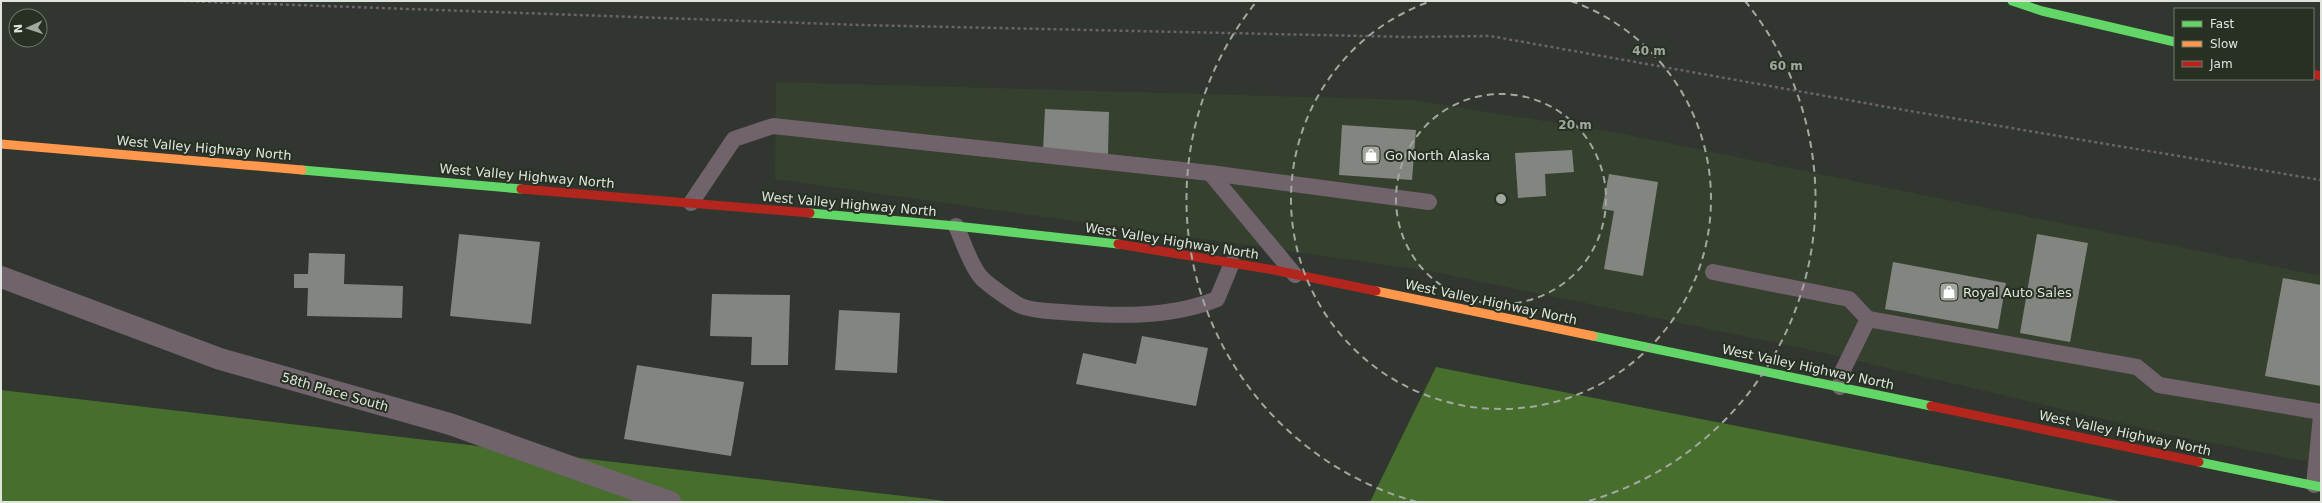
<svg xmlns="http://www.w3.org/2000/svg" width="2322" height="503" font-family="'DejaVu Sans',sans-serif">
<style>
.built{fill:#35402e}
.forest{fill:#476e2d}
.building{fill:#828580}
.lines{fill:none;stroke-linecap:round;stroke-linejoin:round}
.path{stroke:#6b6367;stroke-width:2.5;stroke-dasharray:3 3;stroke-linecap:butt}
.lane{stroke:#71636c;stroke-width:16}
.street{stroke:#71636c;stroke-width:22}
.fast{stroke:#63d668;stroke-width:9}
.slow{stroke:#ff974d;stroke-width:9}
.jam{stroke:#b3261e;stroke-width:9}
.ring{fill:none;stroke:#a2a8a0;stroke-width:2;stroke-dasharray:7 5}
.labels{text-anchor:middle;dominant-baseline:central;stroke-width:4;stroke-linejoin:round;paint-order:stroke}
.street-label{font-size:13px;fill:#dfe5dc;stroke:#273023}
.poi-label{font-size:13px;fill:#dfe5dc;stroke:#273023;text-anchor:start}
.centre{fill:#a2a8a0;stroke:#273023;stroke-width:2}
.ring-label{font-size:12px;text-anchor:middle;font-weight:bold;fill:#a2a8a0;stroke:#273023;stroke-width:4;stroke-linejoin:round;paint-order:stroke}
</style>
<rect width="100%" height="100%" fill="#323630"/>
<path class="built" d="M776,82L1412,100L1613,132L2321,276V464L2176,436L1811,350L1430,271L775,179Z"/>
<g class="forest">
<path d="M1436,367L2124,502H1370Z"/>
<path d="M1,390L954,502H1Z"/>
</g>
<g class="building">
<path d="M1045,109L1109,112L1108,154L1043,151Z"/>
<path d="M1342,125L1416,130L1412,180L1339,175Z"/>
<path d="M1572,150L1574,172L1545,174L1546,196L1518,198L1515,153Z"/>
<path d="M1609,174L1658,182L1643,276L1604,269L1614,211L1602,209Z"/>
<path d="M459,234L540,242L531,324L450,316Z"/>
<path d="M2037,234L2088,243L2070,342L2020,333Z"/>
<path d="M309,253L345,254L344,284L403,286L402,318L307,316L308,288H294V274H308Z"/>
<path d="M1893,262L2006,283L1998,329L1885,309Z"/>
<path d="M2283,278L2321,285V386L2265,376Z"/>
<path d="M712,294L790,295L788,365H751L752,337L710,336Z"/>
<path d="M839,310L900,313L897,373L835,370Z"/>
<path d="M1142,336L1208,348L1196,406L1076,384L1083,353L1136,364Z"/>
<path d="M637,365L744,382L731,456L624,439Z"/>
</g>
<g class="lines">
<path class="path" d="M184,1L860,25L1410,37L1490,36L1904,110L2321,180"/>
<g class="lane">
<path d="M1210,173L1295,275"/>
<path d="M691,203L734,139L773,126L1210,173L1429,202"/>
<path d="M956,226C963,241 970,264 980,276C985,283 1014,303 1021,306C1033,311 1048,311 1061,312C1113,316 1168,319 1217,299L1232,263"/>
<path d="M1713,272L1849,299L1868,319L2137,367L2159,385L2321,412"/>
<path d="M1840,387L1843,370L1868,319"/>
<path d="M2314,485L2321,416"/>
</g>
<path class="street" d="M1,277L220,359L450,424L670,502"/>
<g class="fast">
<path d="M2012,1L2042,11L2175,42"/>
<path d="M302,170L521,189"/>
<path d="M810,213L956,226L1118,244"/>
<path d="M1593,336L1931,406"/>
<path d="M2199,462L2321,487"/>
</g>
<g class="slow">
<path d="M1,144L302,170"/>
<path d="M1376,291L1593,336"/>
</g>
<g class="jam">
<path d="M2313,74L2321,76"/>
<path d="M521,189L810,213"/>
<path d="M1118,244L1274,270L1376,291"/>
<path d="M1931,406L2199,462"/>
</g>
</g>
<g class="ring">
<circle cx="1501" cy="199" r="105"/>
<path d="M1571 1A210 210 0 1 1 1431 1"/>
<path d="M1417 502A314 314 0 0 1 1257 1M1745 1A314 314 0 0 1 1585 502"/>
</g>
<defs>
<symbol id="shop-square" viewBox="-11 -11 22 22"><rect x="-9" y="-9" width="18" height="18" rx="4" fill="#a2a8a0" stroke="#273023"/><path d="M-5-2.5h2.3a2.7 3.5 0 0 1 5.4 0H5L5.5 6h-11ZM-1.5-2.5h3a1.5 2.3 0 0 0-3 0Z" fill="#fff"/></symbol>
</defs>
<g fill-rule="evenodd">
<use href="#shop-square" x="1360" y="144" width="22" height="22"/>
<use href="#shop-square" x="1938" y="281" width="22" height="22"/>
</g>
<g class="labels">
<g class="street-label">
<text transform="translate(204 148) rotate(5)">West Valley Highway North</text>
<text transform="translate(527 176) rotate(5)">West Valley Highway North</text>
<text transform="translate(849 204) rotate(5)">West Valley Highway North</text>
<text transform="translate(1172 241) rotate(9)">West Valley Highway North</text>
<text transform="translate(1491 302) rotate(12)">West Valley Highway North</text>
<text transform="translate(1808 367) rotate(12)">West Valley Highway North</text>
<text transform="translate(335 392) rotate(16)">58th Place South</text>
<text transform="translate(2125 433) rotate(12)">West Valley Highway North</text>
</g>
<g class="poi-label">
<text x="1385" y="155">Go North Alaska</text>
<text x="1963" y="292">Royal Auto Sales</text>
</g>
</g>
<circle cx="1501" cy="199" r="6" class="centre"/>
<g class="ring-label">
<text x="1649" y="55">40 m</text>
<text x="1786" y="70">60 m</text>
<text x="1575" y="129">20 m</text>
</g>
<rect width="2322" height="503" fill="none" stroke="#dfe5dc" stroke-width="4"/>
<rect x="2174" y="8" width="140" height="72" fill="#273023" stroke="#71786d"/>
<rect x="2182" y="21" width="20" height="6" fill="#63d668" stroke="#71786d"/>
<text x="2210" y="28" font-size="12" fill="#dfe5dc">Fast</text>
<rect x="2182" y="41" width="20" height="6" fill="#ff974d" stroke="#71786d"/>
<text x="2210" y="48" font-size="12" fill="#dfe5dc">Slow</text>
<rect x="2182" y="61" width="20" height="6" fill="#b3261e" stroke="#71786d"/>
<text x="2210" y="68" font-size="12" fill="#dfe5dc">Jam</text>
<g transform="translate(28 28) rotate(267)"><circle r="19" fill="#273023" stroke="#71786d"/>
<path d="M0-3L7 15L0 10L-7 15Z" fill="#a2a8a0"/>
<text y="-6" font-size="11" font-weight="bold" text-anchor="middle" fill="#dfe5dc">N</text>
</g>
</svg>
